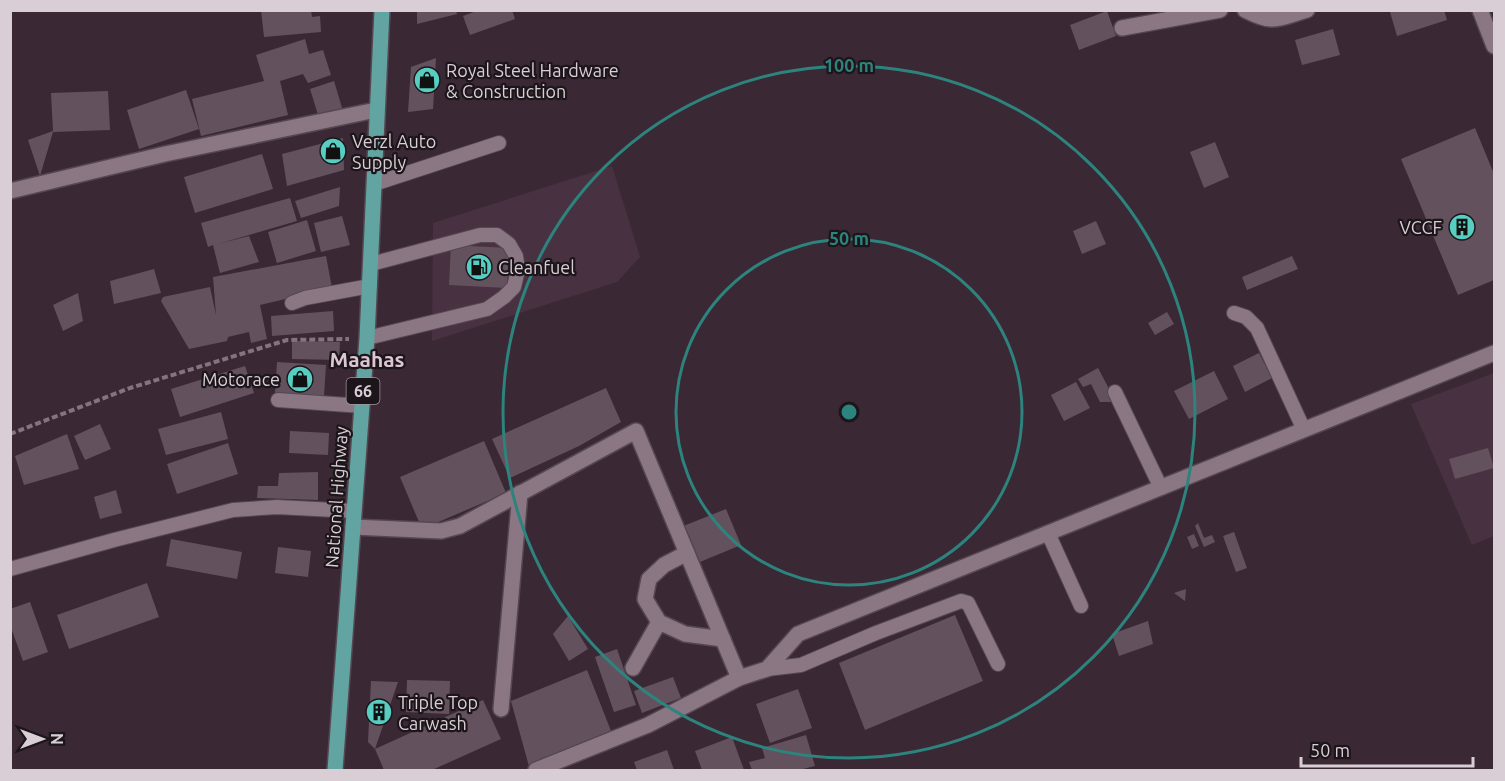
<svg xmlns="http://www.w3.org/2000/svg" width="1505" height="781" font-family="Ubuntu,sans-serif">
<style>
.built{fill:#483141}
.building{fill:#64515e}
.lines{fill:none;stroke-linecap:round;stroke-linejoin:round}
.service-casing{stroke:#554750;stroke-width:16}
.minor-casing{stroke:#554750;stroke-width:18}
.primary-casing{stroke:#554750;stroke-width:18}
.path{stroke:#83747e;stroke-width:4;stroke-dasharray:6 3;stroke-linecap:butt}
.service{stroke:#8b7784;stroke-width:14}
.minor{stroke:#8b7784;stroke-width:15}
.primary{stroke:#61a4a1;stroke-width:15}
.ring{fill:none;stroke:#2d837d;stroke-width:3}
.labels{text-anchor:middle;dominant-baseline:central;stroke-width:4.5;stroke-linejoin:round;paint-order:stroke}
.shield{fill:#1c151a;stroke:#a0969d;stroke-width:1.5}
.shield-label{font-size:16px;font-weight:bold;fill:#d9ced5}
.poi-label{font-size:18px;fill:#d9ced5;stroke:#1c151a;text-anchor:start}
.street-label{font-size:18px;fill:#d9ced5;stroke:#1c151a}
.quarter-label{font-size:21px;font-weight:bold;fill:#dcc6d4;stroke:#1c151a}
.centre{fill:#2d837d;stroke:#1c151a;stroke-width:3}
.ring-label{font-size:18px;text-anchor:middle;font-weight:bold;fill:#2d837d;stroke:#1c151a;stroke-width:4.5;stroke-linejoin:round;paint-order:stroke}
</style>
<rect width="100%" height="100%" fill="#3a2935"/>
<g class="built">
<path d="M612,166L640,257L617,282L432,341L433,223Z"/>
<path d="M1494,373V536L1472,545L1411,404Z"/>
</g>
<g class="building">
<path d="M261,10H311L312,17L320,16L321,32L264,37Z"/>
<path d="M417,10H456L457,14L417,24Z"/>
<path d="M479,10H512L515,19L470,35L463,16Z"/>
<path d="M1396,10H1444L1447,20L1397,36L1390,12Z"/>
<path d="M1107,11L1116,36L1079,50L1070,25Z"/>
<path d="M1333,29L1340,55L1302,65L1295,40Z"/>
<path d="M305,39L309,54L323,50L331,75L308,83L303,74L280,81L288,115L201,136L192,99L264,81L256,55Z"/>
<path d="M436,58L433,109L408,112L411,67Z"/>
<path d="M334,81L343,111L319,118L310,89Z"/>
<path d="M186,90L199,129L139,149L127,110Z"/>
<path d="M108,91L110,130L53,132L40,176L28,140L53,131L51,93Z"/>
<path d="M1475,128L1494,174V280L1458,295L1401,159Z"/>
<path d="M343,138L344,170L287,186L282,154Z"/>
<path d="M1215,142L1229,177L1204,188L1190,152Z"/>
<path d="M262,154L273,189L195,213L184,177Z"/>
<path d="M340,187L339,206L301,218L295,201Z"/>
<path d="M290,198L297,221L218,244L249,236L259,262L220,273L213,245L208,247L201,223Z"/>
<path d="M342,216L350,245L321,252L314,223Z"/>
<path d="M307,220L316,251L277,263L268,232Z"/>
<path d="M1096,221L1106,244L1082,254L1073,231Z"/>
<path d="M451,245L509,248L507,288L449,285Z"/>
<path d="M326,256L332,288L260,305L267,339L251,343L249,332L228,337L227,341L189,349L161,301L163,297L210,287L216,315L213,277Z"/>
<path d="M1292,256L1298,269L1247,290L1242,277Z"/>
<path d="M154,269L161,293L114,304L110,281Z"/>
<path d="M78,293L83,321L63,331L53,305Z"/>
<path d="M333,311L334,331L272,336L271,316Z"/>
<path d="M1167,312L1174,324L1155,335L1148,323Z"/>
<path d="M292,341L340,342L339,360L292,359Z"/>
<path d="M1259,353L1272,378L1245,392L1233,366Z"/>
<path d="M277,362L326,365L324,396L275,393Z"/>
<path d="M245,366L254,393L180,417L171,389Z"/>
<path d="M1098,368L1116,402H1100L1091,384L1083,387L1078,379Z"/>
<path d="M1214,371L1228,399L1189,419L1174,391Z"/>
<path d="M1076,382L1090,408L1064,421L1051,395Z"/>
<path d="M606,388L621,422L579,446L510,478L492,439Z"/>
<path d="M221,412L228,439L166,455L158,429Z"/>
<path d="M100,424L111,449L85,460L74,436Z"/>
<path d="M290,431L329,433L328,455L289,453Z"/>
<path d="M67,434L79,469L24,485L15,456Z"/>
<path d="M484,441L506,493L422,529L400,477Z"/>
<path d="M228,443L238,474L177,494L167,464Z"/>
<path d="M1488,448L1494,468L1455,479L1449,459Z"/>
<path d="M318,472V500L257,498L258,486H278L279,473Z"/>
<path d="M116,490L122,513L100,519L94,497Z"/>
<path d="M726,509L741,545L695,564L681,527Z"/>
<path d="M1198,523L1204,538L1212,535L1215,542L1204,547L1195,526Z"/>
<path d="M1234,532L1247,568L1236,572L1223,536Z"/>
<path d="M1194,534L1199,546L1192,549L1187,537Z"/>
<path d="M171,539L242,552L237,579L166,566Z"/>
<path d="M278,547L311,551L308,577L275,573Z"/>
<path d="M147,583L159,617L69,649L57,615Z"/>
<path d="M1186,589L1185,601L1174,593Z"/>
<path d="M30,602L48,652L23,661L10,625V609Z"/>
<path d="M955,615L983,681L865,730L839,663Z"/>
<path d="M568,616L588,649L569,661L553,634Z"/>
<path d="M1148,621L1153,644L1119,656L1112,634Z"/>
<path d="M617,649L636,705L614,712L595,657Z"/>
<path d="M587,670L613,736L530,770L511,701Z"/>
<path d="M673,677L681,698L642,713L634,691Z"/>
<path d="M407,680L450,681L449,714L406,712Z"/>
<path d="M371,681L398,682L375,749L368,742Z"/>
<path d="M798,689L812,728L770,743L756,704Z"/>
<path d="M483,700L501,739L432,770H384L375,749Z"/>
<path d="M806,735L815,766L799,770H752L749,762L765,758L762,748Z"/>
<path d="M732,737L744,770H702L695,751Z"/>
<path d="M667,750L674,770H637L634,762Z"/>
</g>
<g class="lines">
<defs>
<g id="service">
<path d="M374,184L499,143"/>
<path d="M292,303L305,298L370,286"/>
<path d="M1234,313L1246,317L1257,328L1304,430"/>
<path d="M367,338L487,309L504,297L514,287L518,270L516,256L509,244L497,235H480L371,264"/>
<path d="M1115,392L1161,488"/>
<path d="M278,400L362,406"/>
<path d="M1048,533L1081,606"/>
<path d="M10,569L114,540L233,510L277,507L354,511"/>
<path d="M767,669L801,665L876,633L961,601L968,603L998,664"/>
</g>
<g id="minor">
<path d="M1245,10C1274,25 1277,19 1307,10"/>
<path d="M1480,10L1494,46"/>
<path d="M1122,28L1220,10"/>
<path d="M10,191L165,154L376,110"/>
<path d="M353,527L441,531L460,526L636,431L739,678"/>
<path d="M687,553L664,565L649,579L645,599L659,622L685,634L723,639"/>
<path d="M633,668L659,622"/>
<path d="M501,709L520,493"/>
<path d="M536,770L648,725L739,678L767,669L798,634L1494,353"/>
</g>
<path id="primary" d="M335,770L367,338L382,10"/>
</defs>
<use href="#service" class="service-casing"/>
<use href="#minor" class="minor-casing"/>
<use href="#primary" class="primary-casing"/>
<path class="path" d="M10,434L130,388L287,340L349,339"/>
<use href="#service" class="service"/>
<use href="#minor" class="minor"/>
<use href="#primary" class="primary"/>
</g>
<g class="ring">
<circle cx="849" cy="412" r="173"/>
<circle cx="849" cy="412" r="346"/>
</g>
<defs>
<symbol id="shop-disc" viewBox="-11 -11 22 22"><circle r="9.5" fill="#57cec1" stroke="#1c151a"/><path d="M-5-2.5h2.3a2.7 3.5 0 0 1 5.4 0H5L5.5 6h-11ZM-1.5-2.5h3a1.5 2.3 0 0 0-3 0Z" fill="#111"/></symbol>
<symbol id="building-disc" viewBox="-11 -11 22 22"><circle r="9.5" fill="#57cec1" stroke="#1c151a"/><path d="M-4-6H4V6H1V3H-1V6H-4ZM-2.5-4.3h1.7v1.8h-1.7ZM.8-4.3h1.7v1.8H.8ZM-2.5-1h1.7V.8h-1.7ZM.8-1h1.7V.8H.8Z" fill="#111"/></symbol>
<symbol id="fuel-disc" viewBox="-11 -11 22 22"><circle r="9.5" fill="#57cec1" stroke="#1c151a"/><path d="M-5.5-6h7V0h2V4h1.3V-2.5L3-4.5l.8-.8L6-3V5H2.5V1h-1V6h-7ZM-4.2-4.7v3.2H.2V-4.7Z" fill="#111"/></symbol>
</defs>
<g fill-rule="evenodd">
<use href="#shop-disc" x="412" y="65" width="30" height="30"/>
<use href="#shop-disc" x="318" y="136" width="30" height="30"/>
<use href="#building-disc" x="1447" y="212" width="30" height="30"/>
<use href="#fuel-disc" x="464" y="252" width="30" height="30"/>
<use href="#shop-disc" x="285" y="364" width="30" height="30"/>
<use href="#building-disc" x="364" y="697" width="30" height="30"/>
</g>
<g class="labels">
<rect class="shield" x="346.5" y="378" width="33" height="26" rx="4.5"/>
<g class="shield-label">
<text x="363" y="391">66</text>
</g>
<g class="poi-label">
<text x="446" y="70">Royal Steel Hardware<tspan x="446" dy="21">&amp; Construction</tspan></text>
<text x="352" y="141">Verzl Auto<tspan x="352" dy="21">Supply</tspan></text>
<text x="1442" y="227" text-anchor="end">VCCF</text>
<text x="498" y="267">Cleanfuel</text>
<text x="280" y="379" text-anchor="end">Motorace</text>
<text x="398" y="702">Triple Top<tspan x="398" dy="21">Carwash</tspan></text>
</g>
<g class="street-label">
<text transform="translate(336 497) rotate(-86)">National Highway</text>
</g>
<g class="quarter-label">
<text x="367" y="359">Maahas</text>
</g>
</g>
<circle cx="849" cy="412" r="9" class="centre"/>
<g class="ring-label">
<text x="849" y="72">100 m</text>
<text x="849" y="245">50 m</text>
</g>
<rect width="1505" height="781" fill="none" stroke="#d9ced5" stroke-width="24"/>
<g transform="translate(42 739) rotate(90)" stroke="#1c151a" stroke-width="4.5" paint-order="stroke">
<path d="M0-4.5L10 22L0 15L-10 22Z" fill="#d9ced5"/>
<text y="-9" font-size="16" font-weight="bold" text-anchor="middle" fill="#d9ced5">N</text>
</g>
<path d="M1301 757v9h172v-9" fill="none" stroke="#d9ced5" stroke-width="3"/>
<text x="1310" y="757" font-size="18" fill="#d9ced5" stroke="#1c151a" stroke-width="4.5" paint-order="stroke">50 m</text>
</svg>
